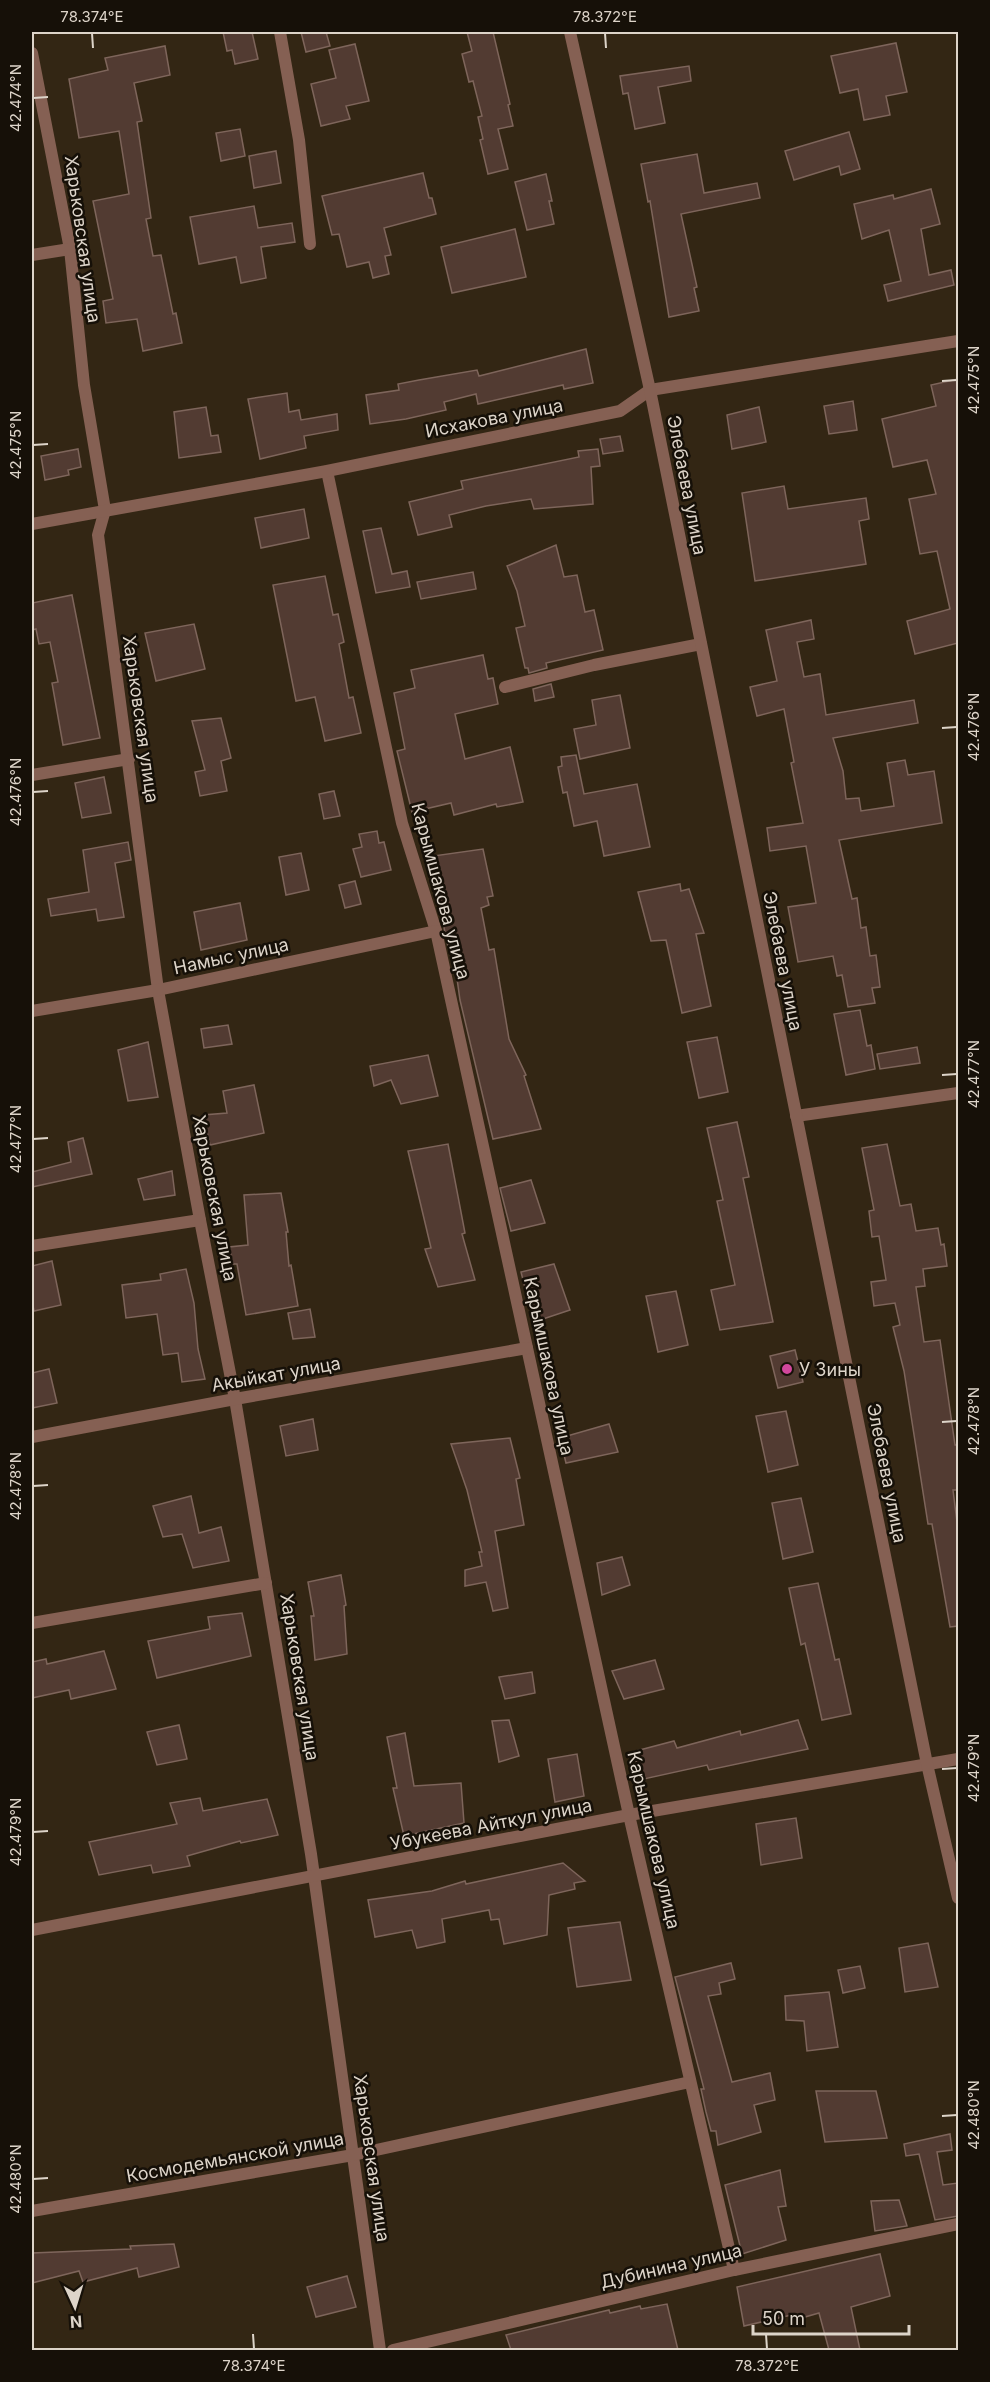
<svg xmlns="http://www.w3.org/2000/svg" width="990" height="2382" font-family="Inter,sans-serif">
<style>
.building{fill:#523b32;stroke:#7e655b;stroke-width:1.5}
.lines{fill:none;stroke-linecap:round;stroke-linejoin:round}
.minor{stroke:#856053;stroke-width:12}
.tertiary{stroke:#856053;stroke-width:12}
.ticks{fill:none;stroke:#ddd4c9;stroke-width:2}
.hotel-dot{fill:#d1479c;stroke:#161008;stroke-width:2}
.labels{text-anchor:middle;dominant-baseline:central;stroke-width:5;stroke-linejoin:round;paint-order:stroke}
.street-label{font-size:18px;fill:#ddd4c9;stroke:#161008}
.poi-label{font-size:18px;fill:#ddd4c9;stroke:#161008;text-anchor:start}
.neatline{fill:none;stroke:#ddd4c9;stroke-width:2}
.ticks-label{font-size:15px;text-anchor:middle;fill:#ddd4c9}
</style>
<rect width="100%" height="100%" fill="#332614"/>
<g class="building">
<path d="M223,32H252L258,59L235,64L232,50L227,51Z"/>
<path d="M301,32H326L330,46L306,52Z"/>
<path d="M467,32H493L510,104L508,105L513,126L498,129L508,169L488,174L480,140L483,139L478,117L482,116L473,81L469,82L462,54L472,51Z"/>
<path d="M896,43L907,92L886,96L890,115L864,120L858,89L840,93L831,56Z"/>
<path d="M355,44L369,101L346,106L350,119L321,126L311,84L336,78L329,50Z"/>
<path d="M165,46L170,75L134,83L142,121L137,122L151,218L146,219L153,256L161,255L173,314L176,313L182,343L143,351L137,319L106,323L103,301L113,299L93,201L129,194L119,131L79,138L69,79L108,70L105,58Z"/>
<path d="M689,66L691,81L658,87L665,123L635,129L628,93L623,94L620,76Z"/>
<path d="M240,129L245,156L221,161L216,133Z"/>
<path d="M849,132L860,169L841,175L839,166L794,180L785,151Z"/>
<path d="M276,151L281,183L254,188L249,156Z"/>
<path d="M697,154L704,193L757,183L760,198L681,214L697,287L694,288L699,311L669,317L650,201L648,202L641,164Z"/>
<path d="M423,173L429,198H432L436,214L384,228L391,255L385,256L389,274L373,278L369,262L347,267L339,234L332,235L322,196Z"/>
<path d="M546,174L552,201H549L554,224L527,230L515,182Z"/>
<path d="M931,189L940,224L921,229L929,275L951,270L954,285L888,301L884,285L901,281L889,230L862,239L854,204L893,195L894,199Z"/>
<path d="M254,206L258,228L292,223L295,242L261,247L266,278L241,283L236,257L199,264L190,217Z"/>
<path d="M515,229L526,277L452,293L441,247Z"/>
<path d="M586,349L593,383L564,389L563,385L478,404L476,394L444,402L446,410L406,419L370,424L366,395L399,390L398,384L419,380L477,370L479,376Z"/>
<path d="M958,379V643L915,654L907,621L950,609L937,551L920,554L909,499L936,494L927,460L893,467L882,419L936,406L931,385Z"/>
<path d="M287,393L289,412L299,410L301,420L337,414L338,430L304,436L306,448L260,459L248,399Z"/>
<path d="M853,401L857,430L829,434L824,406Z"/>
<path d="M206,407L211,436L218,435L221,452L179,458L174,412Z"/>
<path d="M759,407L766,442L732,449L727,415Z"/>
<path d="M620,436L623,451L603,454L600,439Z"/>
<path d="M78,449L81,467L68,470L69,475L45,480L41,456Z"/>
<path d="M598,449L600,466L591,467L593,504L534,509L531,499L486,506L449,515L452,527L418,535L409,502L463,489L461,481L579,457L578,451Z"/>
<path d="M784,486L788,509L866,498L869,519L859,521L866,564L755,581L742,493Z"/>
<path d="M304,509L309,538L261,548L255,518Z"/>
<path d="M381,528L392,574L407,571L410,587L376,593L363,531Z"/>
<path d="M556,545L564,577L577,575L585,612L594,610L603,650L546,663L547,668L529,673L528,668H525L516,628L525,626L517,591L507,566Z"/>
<path d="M473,572L476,589L421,599L417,582Z"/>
<path d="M325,576L333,615L338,614L344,642L339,644L349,698L353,697L361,733L325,741L315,697L296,701L273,585Z"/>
<path d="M72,595L100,738L63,745L52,683L58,682L50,642L39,644L36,629L32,630V603Z"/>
<path d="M811,620L814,639L797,642L804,677L820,674L826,715L914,700L918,723L833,738L843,771L846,799L859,798L861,811L894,806L887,763L905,760L908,775L934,771L942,823L839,840L852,899L857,898L861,928L866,927L870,956L876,955L880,987L872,988L875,1003L848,1007L842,975L837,976L833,956L798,962L788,907L816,903L806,846L770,851L767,828L803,823L791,763L794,762L784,709L757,716L750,687L777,681L766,630Z"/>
<path d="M194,624L205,669L156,681L145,633Z"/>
<path d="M483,655L488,679L493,678L498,704L455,714L465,759L510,747L523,802L497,807L496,804L454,815L451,803L412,812L397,751L405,749L394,693L415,688L411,670Z"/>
<path d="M551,684L554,697L535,701L533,689Z"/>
<path d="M620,695L630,748L580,759L574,729L596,725L592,700Z"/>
<path d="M221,718L231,758L221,761L227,791L200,796L195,772L205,770L192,721Z"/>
<path d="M576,755L584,794L637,784L650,847L604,856L597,821L574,826L567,792L563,793L558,767L562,766L561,757Z"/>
<path d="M104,777L111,813L82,818L75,783Z"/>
<path d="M334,791L340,816L324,819L319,794Z"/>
<path d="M377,831L379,843L384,842L391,870L361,877L353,849L362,847L359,834Z"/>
<path d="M128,842L131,860L115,863L124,917L98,921L96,909L51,916L48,899L89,892L83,850Z"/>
<path d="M483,849L493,896L487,897L489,905L481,908L489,950L494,949L509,1039L526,1075L524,1076L541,1129L493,1139L460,1000L453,950L449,951L437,895L426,857Z"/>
<path d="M301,853L309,890L286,895L279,857Z"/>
<path d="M355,881L361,904L345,908L339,885Z"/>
<path d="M680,884L681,891L689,889L704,933L696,934L711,1006L682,1013L666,940L651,941L638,892Z"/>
<path d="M240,903L247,940L201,950L194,912Z"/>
<path d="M860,1010L867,1046L871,1045L875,1069L846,1075L834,1014Z"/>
<path d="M228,1025L232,1044L204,1048L201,1029Z"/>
<path d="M717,1037L728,1092L699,1098L687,1042Z"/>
<path d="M148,1042L158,1097L128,1101L118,1050Z"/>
<path d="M917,1047L920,1063L880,1069L877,1054Z"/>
<path d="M428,1055L438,1096L401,1104L391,1080L374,1086L370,1066Z"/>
<path d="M254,1085L264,1133L210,1145L203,1115L227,1113L223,1091Z"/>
<path d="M737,1122L749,1177L743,1178L773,1322L720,1330L711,1290L735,1285L717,1201L723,1200L707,1128Z"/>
<path d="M83,1138L92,1174L32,1187V1172L71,1162L68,1142Z"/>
<path d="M448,1144L465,1233L462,1234L475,1280L438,1287L425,1249L431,1248L408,1151Z"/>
<path d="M887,1144L900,1206L911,1204L916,1231L938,1228L941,1245L944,1244L947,1266L923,1269L925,1286L916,1287L924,1342L940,1340L955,1445H958V1490H953L958,1530V1626L950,1627L932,1524H928L904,1371L893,1327L900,1325L895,1303L874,1306L871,1282L886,1280L879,1236L872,1237L869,1211L874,1210L862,1148Z"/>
<path d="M172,1171L175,1195L144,1200L138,1179Z"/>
<path d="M531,1180L545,1223L511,1231L500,1188Z"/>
<path d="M281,1193L288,1232H286L289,1266L291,1265L298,1306L246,1315L237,1264H233L229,1247L248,1245L244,1195Z"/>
<path d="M52,1261L61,1305L34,1311L32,1301V1266Z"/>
<path d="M554,1264L570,1310L534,1322L521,1272Z"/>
<path d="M186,1269L194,1303L198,1349L205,1379L182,1382L178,1353L163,1355L157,1314L126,1318L122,1285L161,1280L160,1274Z"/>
<path d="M676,1291L688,1345L658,1352L646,1296Z"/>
<path d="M310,1309L315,1337L293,1339L288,1313Z"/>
<path d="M795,1350L803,1382L778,1388L770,1356Z"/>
<path d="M49,1369L57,1403L32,1408V1373Z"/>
<path d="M786,1411L798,1465L768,1472L756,1416Z"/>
<path d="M313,1419L318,1450L286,1456L280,1426Z"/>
<path d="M609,1424L618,1452L566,1463L560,1438Z"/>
<path d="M510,1438L520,1478L516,1479L524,1525L495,1531L508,1608L493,1611L486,1582L465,1586V1570L482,1566L479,1552H482L467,1490L451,1444Z"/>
<path d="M191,1496L199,1533L221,1527L229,1561L193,1568L182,1534L163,1537L153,1506Z"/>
<path d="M801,1498L813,1552L783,1559L772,1503Z"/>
<path d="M622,1557L630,1585L602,1595L597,1563Z"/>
<path d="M341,1575L346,1605L344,1606L347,1654L315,1660L311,1616H314L308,1582Z"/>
<path d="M818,1583L835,1660L839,1659L851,1714L822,1720L805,1643L801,1645L789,1588Z"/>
<path d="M242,1613L251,1656L157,1678L148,1641L210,1629L208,1617Z"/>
<path d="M104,1651L116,1689L71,1699L69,1690L32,1698V1662L46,1659L47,1664Z"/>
<path d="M655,1660L664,1689L624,1699L612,1671Z"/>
<path d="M532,1672L535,1693L505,1699L499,1677Z"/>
<path d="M509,1720L519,1756L499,1762L492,1721Z"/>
<path d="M798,1720L808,1749L709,1770L707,1765L644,1779L632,1752L674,1741L677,1748L740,1731L741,1735Z"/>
<path d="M179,1725L187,1759L157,1765L147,1732Z"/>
<path d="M405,1733L414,1786L461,1783L464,1823L404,1836L393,1788H397L387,1737Z"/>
<path d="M577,1754L584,1796L555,1802L548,1759Z"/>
<path d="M200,1798L203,1811L267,1799L278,1835L241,1843L240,1841L187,1856L190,1866L153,1873L151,1865L99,1875L89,1842L177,1824L170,1803Z"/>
<path d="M796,1818L802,1858L761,1865L756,1824Z"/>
<path d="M563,1863L585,1881L574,1883L575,1889L549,1895L547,1935L504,1944L499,1919L491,1920L489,1910L442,1919L445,1942L417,1948L412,1930L375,1937L368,1900L432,1891L465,1881L466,1884Z"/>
<path d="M620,1922L631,1980L577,1987L568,1928Z"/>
<path d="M928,1943L938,1987L905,1992L899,1948Z"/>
<path d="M731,1963L735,1979L719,1983L721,1994L708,1996L732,2082L770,2073L775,2100L754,2105L761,2132L718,2145L716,2131H711L706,2112L701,2089H704L675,1977Z"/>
<path d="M860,1966L865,1988L843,1993L838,1970Z"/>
<path d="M829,1992L838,2047L807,2051L804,2021L786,2020L785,1996Z"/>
<path d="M816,2091H876L887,2138L825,2142Z"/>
<path d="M950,2134L952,2150L937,2152L943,2185L958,2183V2216L935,2220L919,2154L906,2156L904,2144Z"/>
<path d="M780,2170L786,2206L778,2207L786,2240L742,2254L725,2185Z"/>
<path d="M899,2200L907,2226L875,2231L871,2201Z"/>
<path d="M174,2244L179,2267L139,2277L137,2268L83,2282L79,2271L32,2283V2253L131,2249L130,2246Z"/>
<path d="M880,2254L890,2296L851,2307L860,2350H829L819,2313L798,2319L796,2314L744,2326L737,2287Z"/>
<path d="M347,2276L356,2307L316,2317L307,2287Z"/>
<path d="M667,2304L678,2350H511L506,2335L609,2310L610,2313L640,2306L641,2309Z"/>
</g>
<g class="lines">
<g class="minor">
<path d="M280,32L299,140L310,244"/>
<path d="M32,53L70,249L84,385L105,510L98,535L158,990L200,1220L235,1399L311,1854L380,2350"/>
<path d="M32,255L70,249"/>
<path d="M327,471L402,823L436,931L629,1815L734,2270"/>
<path d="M32,524L327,471L620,411L650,390L958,341"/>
<path d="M505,687L594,665L701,644"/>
<path d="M32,775L129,759"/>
<path d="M32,1011L158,990L436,931"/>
<path d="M796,1116L958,1093"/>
<path d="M32,1246L200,1220"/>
<path d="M32,1437L235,1399L527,1348"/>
<path d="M32,1623L266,1583"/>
<path d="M32,1930L629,1815L958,1759"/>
<path d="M32,2211L353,2155L690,2082"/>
<path d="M393,2350L734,2270L958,2224"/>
</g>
<path class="tertiary" d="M570,32L650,390L927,1764L958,1898"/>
</g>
<path class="ticks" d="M92,33L93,48M605,33L606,48M33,98L48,97M942,381L957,380M33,445L48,444M942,728L957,727M33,792L48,791M942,1075L957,1074M33,1139L48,1138M942,1422L957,1421M33,1486L48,1485M942,1769L957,1768M33,1832L48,1831M942,2116L957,2115M33,2179L48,2178M253,2334L254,2349M766,2334L767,2349"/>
<circle class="hotel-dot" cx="787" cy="1369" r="6"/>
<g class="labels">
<g class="street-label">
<text transform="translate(83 239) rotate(82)">Харьковская улица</text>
<text transform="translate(494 418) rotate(-11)">Исхакова улица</text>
<text transform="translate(687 485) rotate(79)">Элебаева улица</text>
<text transform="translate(141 719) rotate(82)">Харьковская улица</text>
<text transform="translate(441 891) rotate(75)">Карымшакова улица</text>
<text transform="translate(231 956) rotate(-12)">Намыс улица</text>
<text transform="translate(783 961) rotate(79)">Элебаева улица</text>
<text transform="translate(215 1198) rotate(79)">Харьковская улица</text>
<text transform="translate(549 1366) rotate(78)">Карымшакова улица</text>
<text transform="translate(276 1374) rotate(-10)">Акыйкат улица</text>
<text transform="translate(887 1473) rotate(79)">Элебаева улица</text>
<text transform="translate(300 1677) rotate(81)">Харьковская улица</text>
<text transform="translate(491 1824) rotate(-11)">Убукеева Айткул улица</text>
<text transform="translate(654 1840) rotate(77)">Карымшакова улица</text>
<text transform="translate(235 2157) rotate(-10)">Космодемьянской улица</text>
<text transform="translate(372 2158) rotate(82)">Харьковская улица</text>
<text transform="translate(671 2266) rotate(-13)">Дубинина улица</text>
</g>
<g class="poi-label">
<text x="799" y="1369">У Зины</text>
</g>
</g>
<rect width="990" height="2382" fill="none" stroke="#161008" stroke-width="66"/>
<g transform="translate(75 2307) rotate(176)" stroke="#161008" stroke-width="4.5" paint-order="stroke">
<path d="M0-4.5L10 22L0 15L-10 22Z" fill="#ddd4c9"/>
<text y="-9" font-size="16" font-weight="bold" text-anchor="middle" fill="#ddd4c9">N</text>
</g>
<path d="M753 2325v9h156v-9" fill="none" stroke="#ddd4c9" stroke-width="3"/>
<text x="762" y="2325" font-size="18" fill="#ddd4c9" stroke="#161008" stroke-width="4.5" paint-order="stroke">50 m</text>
<rect x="33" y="33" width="924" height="2316" class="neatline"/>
<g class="ticks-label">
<text x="92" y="22">78.374°E</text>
<text x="605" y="22">78.372°E</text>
<text transform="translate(16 98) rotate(-90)" y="5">42.474°N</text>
<text transform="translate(974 380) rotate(-90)" y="5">42.475°N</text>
<text transform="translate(16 445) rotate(-90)" y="5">42.475°N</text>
<text transform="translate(974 727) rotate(-90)" y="5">42.476°N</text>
<text transform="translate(16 792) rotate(-90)" y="5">42.476°N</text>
<text transform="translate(974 1074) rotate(-90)" y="5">42.477°N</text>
<text transform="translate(16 1139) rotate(-90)" y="5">42.477°N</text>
<text transform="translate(974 1421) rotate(-90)" y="5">42.478°N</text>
<text transform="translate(16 1486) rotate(-90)" y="5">42.478°N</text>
<text transform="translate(974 1768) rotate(-90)" y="5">42.479°N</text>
<text transform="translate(16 1832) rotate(-90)" y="5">42.479°N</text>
<text transform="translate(974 2115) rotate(-90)" y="5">42.480°N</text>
<text transform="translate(16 2179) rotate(-90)" y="5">42.480°N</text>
<text x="254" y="2371">78.374°E</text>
<text x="767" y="2371">78.372°E</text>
</g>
</svg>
